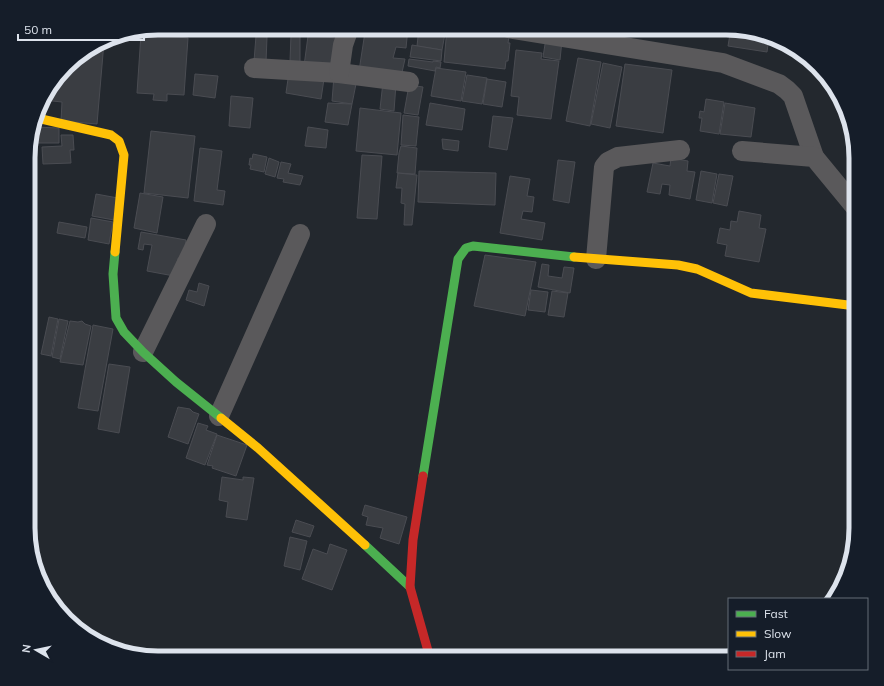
<svg xmlns="http://www.w3.org/2000/svg" width="884" height="686" font-family="Mulish,sans-serif">
<style>
.building{fill:#3a3d42;stroke:#4a4c52}
.lines{fill:none;stroke-linecap:round;stroke-linejoin:round}
.street{stroke:#5a595b;stroke-width:20}
.fast{stroke:#4caf50;stroke-width:9}
.slow{stroke:#ffc107;stroke-width:9}
.jam{stroke:#c62828;stroke-width:9}
.rim{fill:none;stroke:#dde3ec;stroke-width:5}
</style>
<rect width="100%" height="100%" fill="#23282e"/>
<g class="building">
<path d="M371,28H408L406,48L396,47L393,58L405,59L401,77L359,71L365,32Z"/>
<path d="M419,28H446L442,50L417,46Z"/>
<path d="M447,28H495L510,30L508,43H510L508,61H506L505,69L444,62Z"/>
<path d="M731,28L769,36L767,52L728,46Z"/>
<path d="M141,34L188,38L184,95L167,94V101L153,100L154,94L137,93Z"/>
<path d="M291,35H300V62L290,61Z"/>
<path d="M256,36L267,37L266,62L254,61Z"/>
<path d="M308,36L337,38L334,66H304Z"/>
<path d="M546,38L562,40L560,60L543,57Z"/>
<path d="M104,42L97,124L61,121L62,102L43,100L45,93L73,60Z"/>
<path d="M412,45L442,50L441,61L410,57Z"/>
<path d="M516,50L542,53L541,59L559,61L551,119L517,115L519,97L511,96Z"/>
<path d="M578,58L601,62L590,126L566,121Z"/>
<path d="M409,59L433,62V61L441,62L440,68L436,67L435,71L408,66Z"/>
<path d="M603,63L622,67L610,128L591,124Z"/>
<path d="M625,64L672,70L663,133L616,126Z"/>
<path d="M436,68L466,72L461,101L431,96Z"/>
<path d="M289,72L324,79L321,99L286,93Z"/>
<path d="M195,74L218,76L215,98L193,95Z"/>
<path d="M467,75L487,78L482,104L462,101Z"/>
<path d="M334,76L357,79L352,104L332,101Z"/>
<path d="M487,79L506,82L502,107L483,104Z"/>
<path d="M383,82L396,84L394,111L380,109Z"/>
<path d="M409,85L423,87L418,115L404,113Z"/>
<path d="M231,96L253,98L250,128L229,126Z"/>
<path d="M706,99L724,102L719,134L700,131L702,118H699L700,111L704,112Z"/>
<path d="M328,103L352,104L348,125L325,122Z"/>
<path d="M430,103L465,109L462,130L426,125Z"/>
<path d="M725,103L755,108L751,137L720,134Z"/>
<path d="M360,108L401,113L397,155L356,151Z"/>
<path d="M403,115L419,117L416,146L401,145Z"/>
<path d="M493,116L513,118L507,150L489,147Z"/>
<path d="M34,127L59,128V143H30Z"/>
<path d="M308,127L328,130L326,148L305,146Z"/>
<path d="M151,131L195,136L188,198L144,193Z"/>
<path d="M61,135H73L74,150H70L71,163L43,164L42,147L62,146Z"/>
<path d="M442,139L459,141L458,151L443,149Z"/>
<path d="M401,146L417,148L415,174L397,173L399,153Z"/>
<path d="M200,148L222,151L217,190L225,191L223,205L194,201Z"/>
<path d="M253,154L267,157L264,172L250,169L251,165H249L250,158L252,159Z"/>
<path d="M362,155L382,156L377,219L357,218Z"/>
<path d="M269,158L279,162L275,177L265,174Z"/>
<path d="M671,158L688,161L687,171L695,172L690,199L669,195L670,185L662,184L660,194L647,192L653,163L670,166Z"/>
<path d="M558,160L575,162L569,203L553,200Z"/>
<path d="M281,162L291,164L288,173L303,176L300,185L283,182L284,179L277,178Z"/>
<path d="M419,171L496,173L495,205L418,202Z"/>
<path d="M701,171L717,174L712,203L696,200Z"/>
<path d="M398,173L417,175L412,225H404L405,204L401,203L402,188H396Z"/>
<path d="M719,174L733,176L727,206L713,203Z"/>
<path d="M510,176L530,179L527,196L534,197L532,212L523,211L521,219L545,223L542,240L500,233Z"/>
<path d="M140,193L163,197L157,233L134,228Z"/>
<path d="M96,194L118,198L114,220L92,216Z"/>
<path d="M739,211L761,215L759,228L766,229L759,262L725,256L727,245L717,243L720,228L730,230L731,221L737,222Z"/>
<path d="M91,218L113,222L109,244L88,240Z"/>
<path d="M59,222L87,227L85,238L57,233Z"/>
<path d="M141,232L186,240L183,259L178,258L174,276L147,271L152,245L144,244L143,250L138,249Z"/>
<path d="M485,255L536,262L525,316L474,306Z"/>
<path d="M542,264L549,265L548,276L562,278L564,267L574,268L570,293L538,287Z"/>
<path d="M199,283L209,286L204,306L186,300L189,290L197,292Z"/>
<path d="M531,290L548,292L545,312L528,310Z"/>
<path d="M552,291L568,293L564,317L548,315Z"/>
<path d="M49,317L58,319L51,356L41,354Z"/>
<path d="M59,319L68,321L60,359L52,357Z"/>
<path d="M70,321L78,322L82,321L85,324L91,326L83,365L60,362Z"/>
<path d="M93,325L113,329L98,411L78,408Z"/>
<path d="M109,364L130,367L119,433L98,429Z"/>
<path d="M178,407L190,409L193,412L199,414L188,444L168,437Z"/>
<path d="M198,423L208,426L206,430L217,434L205,465L186,458Z"/>
<path d="M217,435L247,445L236,476L212,468L213,466L207,465Z"/>
<path d="M222,477L243,480V477L254,478L247,520L226,517L228,502L219,500Z"/>
<path d="M365,505L407,517L399,544L380,538L383,528L366,525L368,517L362,515Z"/>
<path d="M296,520L314,526L310,537L292,532Z"/>
<path d="M290,537L307,541L300,570L284,566Z"/>
<path d="M330,544L347,550L332,590L302,579L313,549L327,554Z"/>
</g>
<g class="lines">
<g class="street">
<path d="M508,28L723,63L779,84L787,90L793,96L814,157"/>
<path d="M254,68L339,73L409,82"/>
<path d="M339,73L343,45L349,28"/>
<path d="M742,151L814,157L856,208"/>
<path d="M596,259L604,167L608,162L618,157L680,150"/>
<path d="M143,352L206,224"/>
<path d="M219,416L300,234"/>
</g>
<g class="fast">
<path d="M115,252L113,274L116,318L124,332L143,352L176,382L221,418"/>
<path d="M423,476L458,259L466,248L473,246L574,257"/>
<path d="M365,545L410,587"/>
</g>
<g class="slow">
<path d="M37,118L111,135L119,141L124,155L115,252"/>
<path d="M574,257L678,265L697,269L751,293L856,306"/>
<path d="M221,418L258,448L365,545"/>
</g>
<path class="jam" d="M423,476L413,540L410,587L430,658"/>
</g>
<path d="M0 0H884V686H0ZM158 35H726A123 123 0 0 1 849 158V528A123 123 0 0 1 726 651H158A123 123 0 0 1 35 528V158A123 123 0 0 1 158 35Z" fill="#151d29" fill-rule="evenodd"/>
<path class="rim" d="M158 35H726A123 123 0 0 1 849 158V528A123 123 0 0 1 726 651H158A123 123 0 0 1 35 528V158A123 123 0 0 1 158 35Z"/>
<rect x="728" y="598" width="140" height="72" fill="#151d29" stroke="#656c77"/>
<rect x="736" y="611" width="20" height="6" fill="#4caf50" stroke="#656c77"/>
<text x="764" y="618" font-size="12" fill="#dde3ec">Fast</text>
<rect x="736" y="631" width="20" height="6" fill="#ffc107" stroke="#656c77"/>
<text x="764" y="638" font-size="12" fill="#dde3ec">Slow</text>
<rect x="736" y="651" width="20" height="6" fill="#c62828" stroke="#656c77"/>
<text x="764" y="658" font-size="12" fill="#dde3ec">Jam</text>
<g transform="translate(36 650) rotate(279)" stroke="#151d29" stroke-width="3" paint-order="stroke">
<path d="M0-3L7 15L0 10L-7 15Z" fill="#dde3ec"/>
<text y="-6" font-size="11" font-weight="bold" text-anchor="middle" fill="#dde3ec">N</text>
</g>
<path d="M18 34v6h126v-6" fill="none" stroke="#dde3ec" stroke-width="2"/>
<text x="24" y="34" font-size="12" fill="#dde3ec" stroke="#151d29" stroke-width="3" paint-order="stroke">50 m</text>
</svg>
